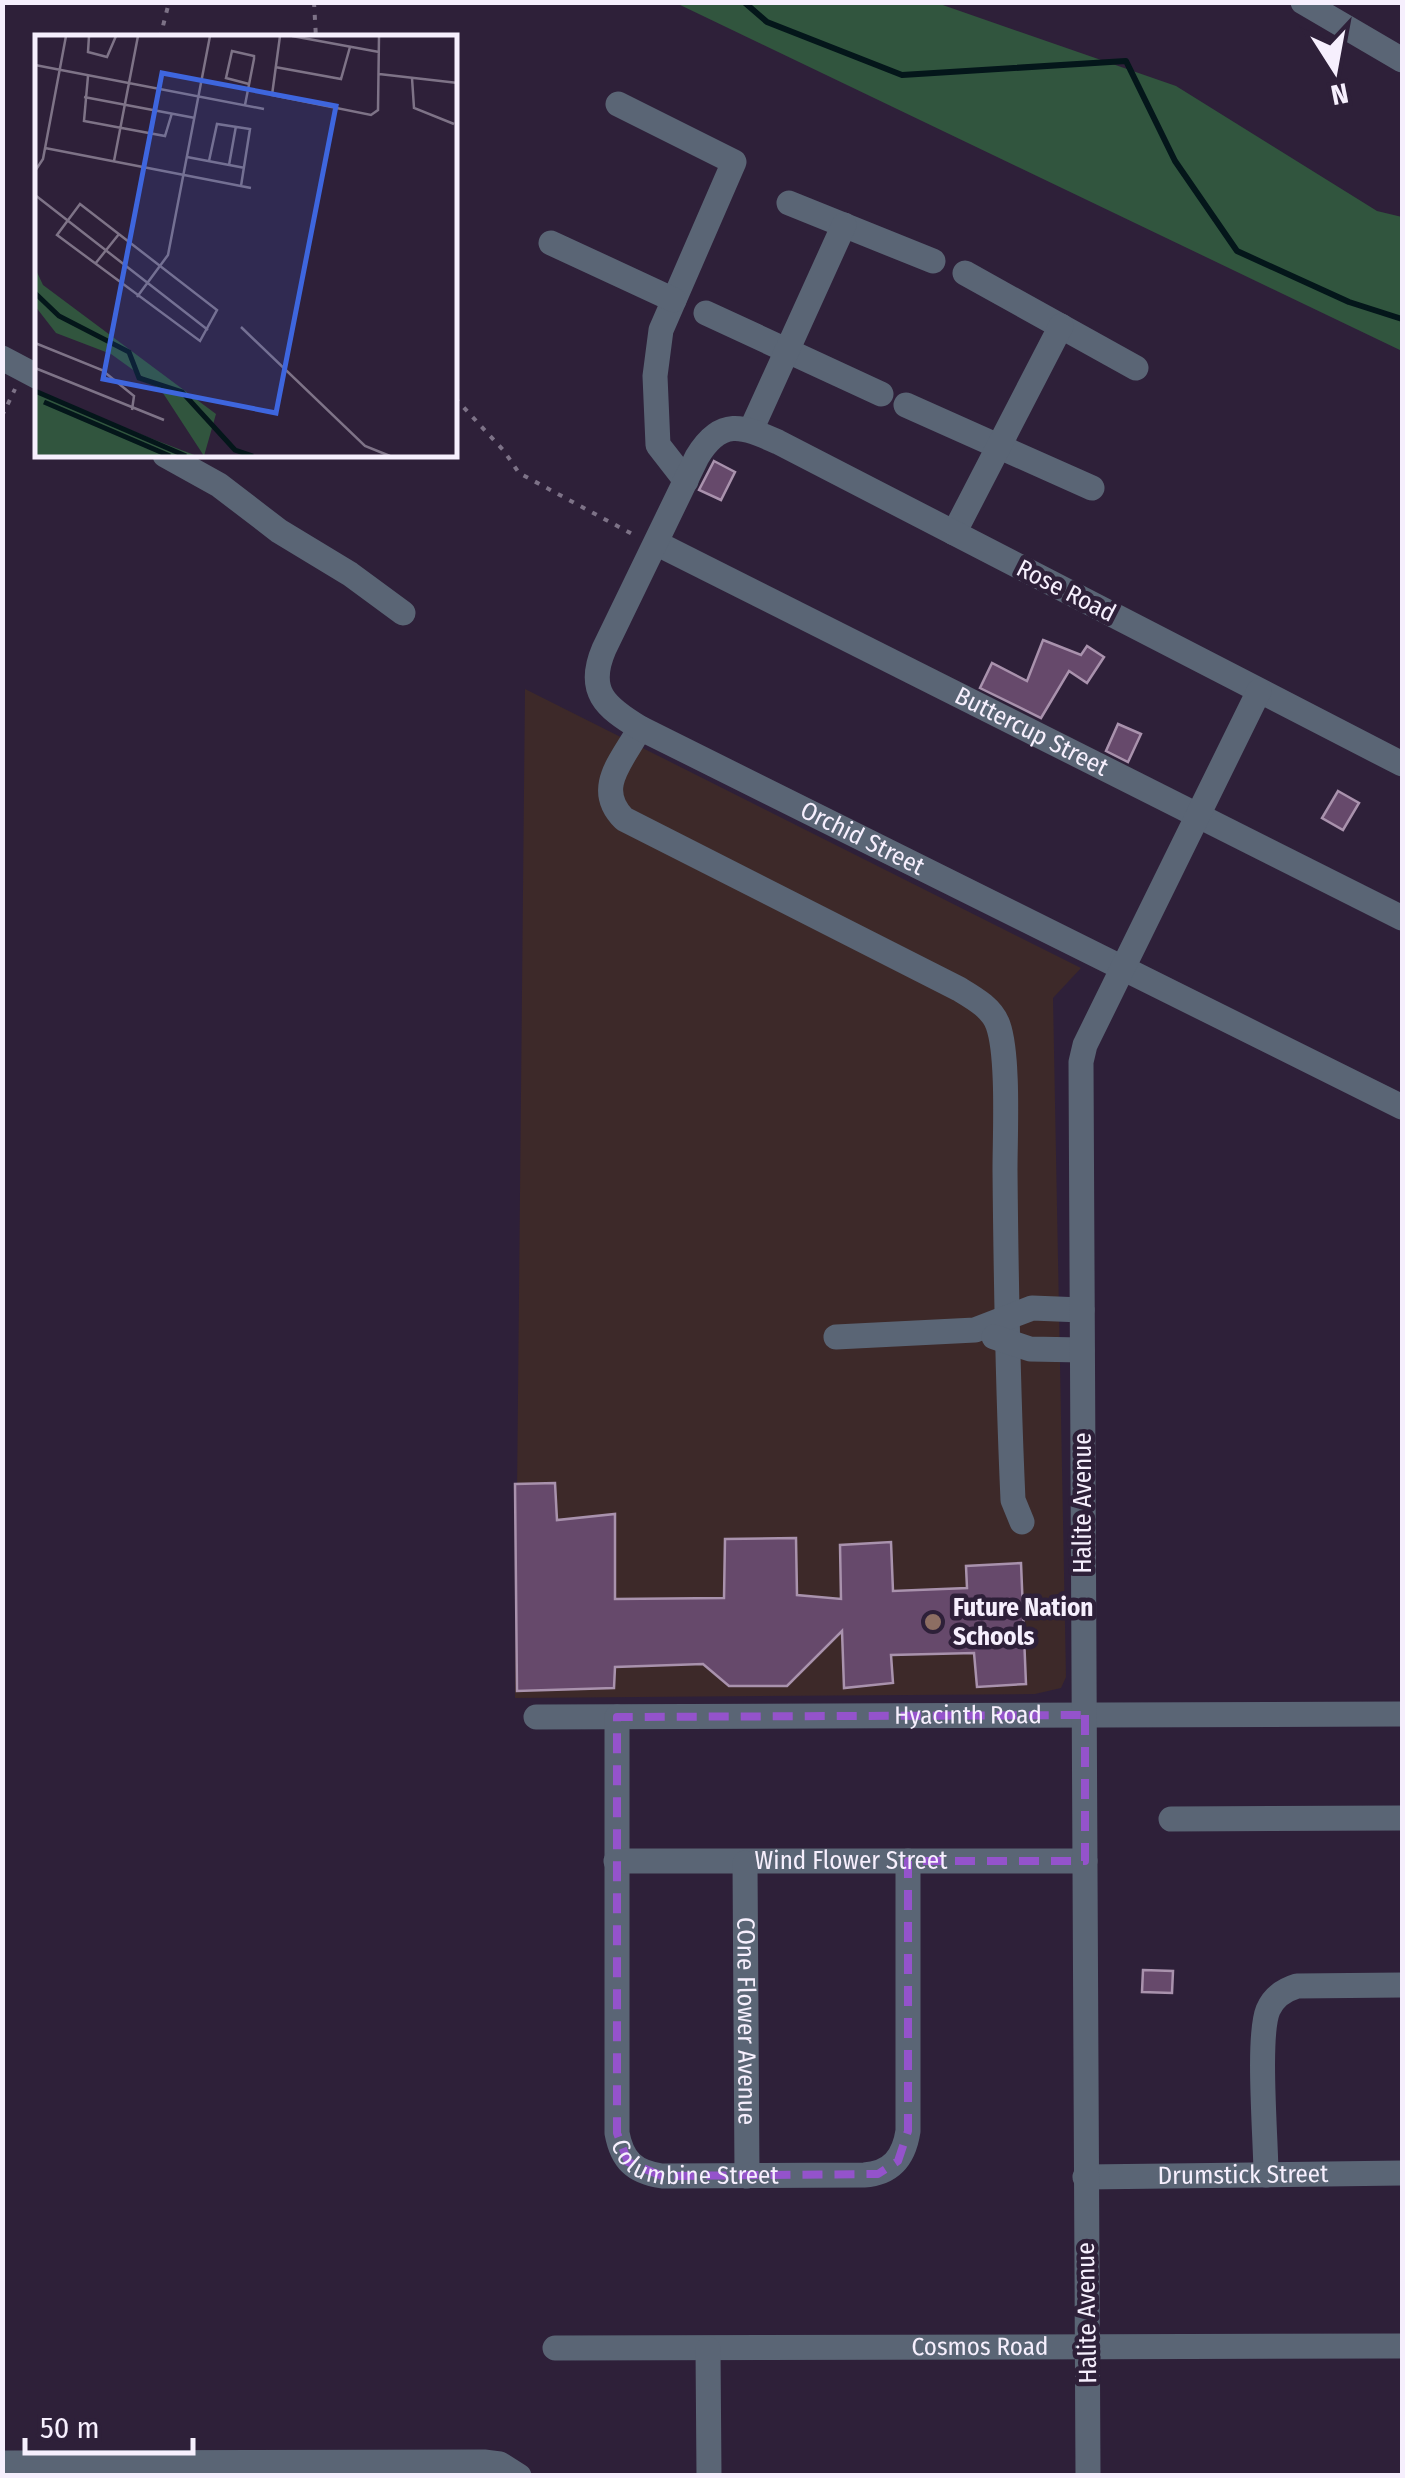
<svg xmlns="http://www.w3.org/2000/svg" width="1405" height="2478" font-family="'Fira Sans Condensed',sans-serif">
<style>
.education{fill:#3d2929}
.green{fill:#31553e}
.lines{fill:none;stroke-linecap:round;stroke-linejoin:round}
.stream{stroke:#04161a;stroke-width:6}
.building{fill:#66496b;stroke:#a992ad;stroke-width:2.5}
.path{stroke:#7d7287;stroke-width:4;stroke-dasharray:5 8;stroke-linecap:butt}
.minor{stroke:#5a6575;stroke-width:25}
.marked{fill:none;stroke:#9453cb;stroke-width:8;stroke-dasharray:20 12;stroke-linejoin:round}
.education-dot{fill:#8d6e63;stroke:#2e2039;stroke-width:4}
.labels{text-anchor:middle;dominant-baseline:central;stroke-width:9;stroke-linejoin:round;paint-order:stroke}
.street-label{font-size:25px;fill:#f6effd;stroke:#2e2039}
.poi-label{font-size:25px;font-weight:bold;fill:#f6effd;stroke:#2e2039;text-anchor:start}
.inset-river{fill:none;stroke:#04161a;stroke-width:5}
.inset-road{fill:none;stroke:#7e7387;stroke-width:2.5}
.view{fill:#3e66de;fill-opacity:0.15;stroke:#3e66de;stroke-width:5}
.inset-edge{fill:none;stroke:#f6effd;stroke-width:5}
</style>
<rect width="100%" height="100%" fill="#2e2039"/>
<path class="education" d="M525,689L1081,968L1053,998L1066,1677L1061,1688L1035,1694L515,1698Z"/>
<path class="green" d="M676,3H937L1176,86L1377,211L1402,217V351Z"/>
<g class="lines">
<path class="stream" d="M744,2L767,22L902,75L1126,61L1175,161L1237,251L1349,302L1402,319"/>
</g>
<g class="building">
<path d="M714,461L735,472L721,500L699,490Z"/>
<path d="M1043,640L1081,655L1087,646L1104,657L1087,683L1069,671L1041,718L980,688L992,663L1027,681Z"/>
<path d="M1118,724L1141,734L1128,762L1106,751Z"/>
<path d="M1338,791L1359,803L1343,830L1322,818Z"/>
<path d="M555,1483L557,1520L615,1514V1599L724,1598L725,1539L796,1538L797,1595L841,1599L840,1545L891,1542L893,1591L967,1588L966,1566L1021,1563L1026,1684L977,1687L974,1653L891,1655L893,1683L844,1688L842,1631L787,1686H729L703,1664L615,1667L614,1688L517,1691L515,1484Z"/>
<path d="M1143,1970L1173,1971L1172,1993L1142,1992Z"/>
</g>
<g class="lines">
<g class="path">
<path d="M314,2L316,38"/>
<path d="M160,38L169,2"/>
<path d="M455,398L504,451L519,473L634,535"/>
<path d="M2,416L15,389"/>
</g>
<g class="minor">
<path d="M1303,2L1402,60"/>
<path d="M618,104L734,162L661,330L655,376L658,445L686,481"/>
<path d="M789,203L933,261"/>
<path d="M551,243L674,300"/>
<path d="M965,273L1136,368"/>
<path d="M706,313L881,394"/>
<path d="M2,358L38,377"/>
<path d="M906,405L1092,488"/>
<path d="M751,430L844,225"/>
<path d="M165,455L219,485L279,531L350,574L403,613"/>
<path d="M954,533L1061,326"/>
<path id="s1" d="M658,544L1402,918"/>
<path d="M640,728C623,760 593,788 624,819L959,989C974,998 992,1008 998,1025C1009,1056 1005,1135 1005,1170C1006,1281 1008,1390 1013,1500L1022,1522"/>
<path id="s2" d="M1402,764L778,442C742,426 721,417 697,457L604,649C586,691 605,707 640,728L1402,1107"/>
<path d="M836,1337L975,1330L1032,1308L1082,1310"/>
<path d="M994,1337L1030,1349L1082,1350"/>
<path id="s3" d="M536,1717L1402,1714"/>
<path id="s4" d="M617,1717V2133C622,2160 634,2172 662,2176L864,2175C892,2173 904,2157 908,2131V1861"/>
<path d="M1171,1819L1402,1818"/>
<path id="s5" d="M616,1861H1085"/>
<path id="s6" d="M745,1863L747,2176"/>
<path d="M1266,2175C1266,2141 1257,2037 1268,2010C1273,1998 1284,1990 1297,1986L1402,1985"/>
<path id="s7" d="M1085,2177L1402,2173"/>
<path id="s8" d="M555,2348L1402,2346"/>
<path d="M708,2349L709,2476"/>
<path d="M2,2463L484,2462L500,2464L519,2476"/>
<path d="M1088,2476L1081,1062L1085,1045L1259,691"/>
</g>
</g>
<path class="marked" d="M1085,1715V1861H908V2131L898,2161L878,2174L662,2176L628,2162L617,2133V1717Z"/>
<circle class="education-dot" cx="933" cy="1622" r="10"/>
<g class="labels">
<g class="street-label">
<text transform="translate(1066 591) rotate(27)">Rose Road</text>
<text stroke="none"><textPath href="#s1" startOffset="418">Buttercup Street</textPath></text>
<text stroke="none"><textPath href="#s2" startOffset="1358">Orchid Street</textPath></text>
<text transform="translate(1083 1503) rotate(-90)">Halite Avenue</text>
<text stroke="none"><textPath href="#s3" startOffset="432">Hyacinth Road</textPath></text>
<text stroke="none"><textPath href="#s5" startOffset="235">Wind Flower Street</textPath></text>
<text stroke="none"><textPath href="#s6" startOffset="158">COne Flower Avenue</textPath></text>
<text stroke="none"><textPath href="#s4" startOffset="512">Columbine Street</textPath></text>
<text stroke="none"><textPath href="#s7" startOffset="158">Drumstick Street</textPath></text>
<text transform="translate(1087 2313) rotate(-91)">Halite Avenue</text>
<text stroke="none"><textPath href="#s8" startOffset="425">Cosmos Road</textPath></text>
</g>
<g class="poi-label">
<text x="953" y="1608">Future Nation<tspan x="953" dy="29">Schools</tspan></text>
</g>
</g>
<g transform="translate(35 35)">
<rect width="422" height="422" fill="#2e2039"/>
<path d="M0,233L8,250L181,379L169,421L126,355L76,319L21,298L0,271ZM0,356L115,403L162,421H0Z" fill="#31553e"/>
<path class="inset-river" d="M0,258L24,281L94,317L104,343L147,357L200,415L218,421M0,356L151,421M9,367L135,421"/>
<path class="inset-road" d="M54,1L53,17L72,22L81,1M245,1L237,60L336,80L343,75L344,1M257,1L344,17M0,30L229,74M240,32L306,44L315,12M344,39L423,48M53,41L49,86L130,101L137,78M377,43L379,73L419,89M49,62L160,83M210,70L219,24V21L197,16L191,43L214,49M10,113L216,153M152,122L210,133M79,126L103,1M174,126L182,89L215,94L206,151M194,130L201,91M0,136L8,124L31,1M0,160L173,295M45,169L182,275L165,306L22,200ZM60,229L84,199M102,262L133,220L175,1M206,292L330,411L355,421M0,308L67,335L99,361L97,375M0,333L129,385"/>
<path class="view" d="M127,38L301,71L241,378L68,344Z"/>
<rect width="422" height="422" class="inset-edge"/>
</g>
<rect width="1405" height="2478" fill="none" stroke="#f6effd" stroke-width="10"/>
<g transform="translate(1335 70) rotate(169)" stroke="#2e2039" stroke-width="8" paint-order="stroke">
<path d="M0-8L18 38L0 25L-18 38Z" fill="#f6effd"/>
<text y="-15" font-size="28" font-weight="bold" text-anchor="middle" fill="#f6effd">N</text>
</g>
<path d="M25 2438v15h168v-15" fill="none" stroke="#f6effd" stroke-width="5"/>
<text x="40" y="2438" font-size="30" fill="#f6effd" stroke="#2e2039" stroke-width="8" paint-order="stroke">50 m</text>
</svg>
